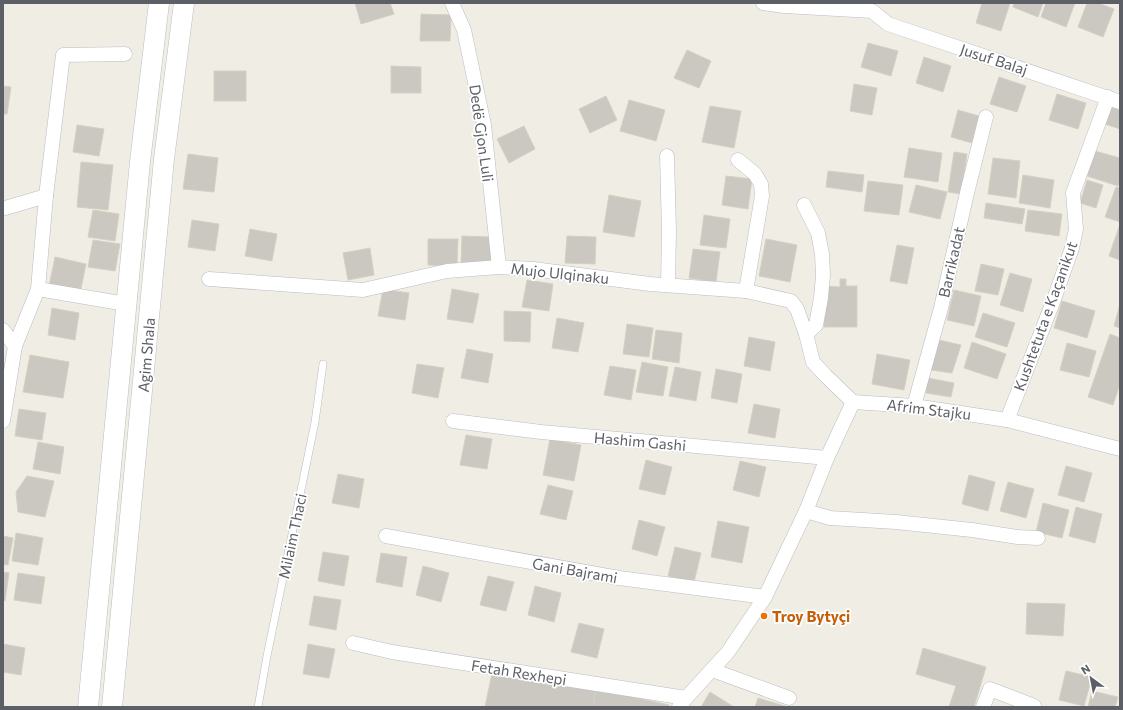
<svg xmlns="http://www.w3.org/2000/svg" width="1123" height="710" font-family="Commissioner,sans-serif">
<style>
.building{fill:#cbc8c1;stroke:#d5d0c2}
.lines{fill:none;stroke-linecap:round;stroke-linejoin:round}
.service-casing{stroke:#b9bcc1;stroke-width:8}
.minor-casing{stroke:#b9bcc1;stroke-width:15}
.secondary-casing{stroke:#babdc3;stroke-width:21}
.service{stroke:#fff;stroke-width:7}
.minor{stroke:#fff;stroke-width:14}
.secondary{stroke:#fff;stroke-width:20}
.food-dot{fill:#e8710a;stroke:#fff;stroke-width:1.5}
.labels{text-anchor:middle;dominant-baseline:central;stroke-width:3.5;stroke-linejoin:round;paint-order:stroke}
.street-label{font-size:15px;fill:#5c6066;stroke:#fff}
.food-label{font-size:15px;font-weight:bold;fill:#c56008;stroke:#fff;text-anchor:start}
</style>
<rect width="100%" height="100%" fill="#f0eee4"/>
<g class="building">
<path d="M355,3H390L394,14L361,24Z"/>
<path d="M982,3H1010L1001,31L976,23Z"/>
<path d="M1014,3H1043L1038,17L1013,7Z"/>
<path d="M1046,3H1075L1066,27L1041,17Z"/>
<path d="M1087,3H1098L1114,9L1103,37L1078,27Z"/>
<path d="M421,14L451,15L450,41H420Z"/>
<path d="M868,43L898,51L891,76L861,67Z"/>
<path d="M687,50L711,61L699,88L674,78Z"/>
<path d="M924,57L951,66L943,92L916,83Z"/>
<path d="M391,66L421,67V93H391Z"/>
<rect x="214" y="71" width="32" height="30"/>
<path d="M999,77L1026,86L1017,112L990,104Z"/>
<path d="M854,84L877,88L872,115L850,111Z"/>
<path d="M3,86L11,87L7,114H3Z"/>
<path d="M1057,94L1086,103L1078,129L1049,120Z"/>
<path d="M606,96L617,120L590,133L579,109Z"/>
<path d="M629,100L665,110L656,141L620,131Z"/>
<path d="M710,106L741,111L734,148L702,142Z"/>
<path d="M1111,107L1120,110V129L1105,124Z"/>
<path d="M958,110L979,116L972,143L951,137Z"/>
<path d="M77,125L104,129L99,156L73,152Z"/>
<path d="M524,126L535,149L509,163L497,139Z"/>
<path d="M909,148L942,153L938,182L904,177Z"/>
<path d="M1095,151L1120,158V180L1118,186L1087,176Z"/>
<path d="M954,152L967,154L961,194L948,192Z"/>
<path d="M188,154L218,158L214,192L183,189Z"/>
<path d="M993,158L1020,161L1016,198L988,194Z"/>
<path d="M81,162L113,165L108,210L77,207Z"/>
<path d="M828,171L864,175L862,192L826,187Z"/>
<path d="M1023,175L1054,180L1050,208L1019,203Z"/>
<path d="M726,176L752,179L748,209L722,205Z"/>
<path d="M1087,180L1103,185L1096,208L1080,203Z"/>
<path d="M868,181L903,185L899,215L864,211Z"/>
<path d="M916,185L947,192L940,219L909,212Z"/>
<path d="M1116,187L1120,188V222L1105,217Z"/>
<path d="M609,195L641,201L634,237L603,232Z"/>
<path d="M986,203L1025,209L1022,224L984,218Z"/>
<path d="M93,210L119,214L115,241L88,237Z"/>
<path d="M1028,210L1062,214L1059,236L1025,231Z"/>
<path d="M704,215L730,219L726,248L700,245Z"/>
<path d="M192,220L219,224L215,251L188,247Z"/>
<path d="M1120,224V260L1109,256Z"/>
<path d="M250,229L277,234L272,261L245,256Z"/>
<path d="M462,236L492,237L491,264L461,263Z"/>
<path d="M567,236L596,237L595,264L565,263Z"/>
<path d="M428,239H458L457,266L428,265Z"/>
<path d="M766,239L797,245L790,282L759,276Z"/>
<path d="M93,240L120,244L115,271L88,267Z"/>
<path d="M897,245L914,248L907,284L890,281Z"/>
<path d="M370,248L374,275L348,280L343,253Z"/>
<path d="M693,249L720,252L716,282L689,278Z"/>
<path d="M55,257L86,264L80,293L49,286Z"/>
<path d="M981,264L1004,269L998,295L975,291Z"/>
<path d="M1010,273L1032,279L1023,312L1000,305Z"/>
<path d="M840,279H846V286H857V327H824V286L840,287Z"/>
<path d="M527,280L553,284L549,311L522,307Z"/>
<path d="M383,289L409,293L405,320L378,316Z"/>
<path d="M452,289L479,294L473,323L447,319Z"/>
<path d="M954,290L981,296L974,326L947,320Z"/>
<path d="M1062,301L1095,311L1087,338L1054,328Z"/>
<path d="M1120,304V328L1114,326Z"/>
<path d="M52,308L79,313L75,340L48,335Z"/>
<path d="M504,311L531,312L530,342L504,341Z"/>
<path d="M983,313L1015,323L1007,347L975,337Z"/>
<path d="M557,318L584,323L578,352L552,348Z"/>
<path d="M627,324L653,328L649,357L623,354Z"/>
<path d="M656,330L682,333L679,363L652,359Z"/>
<path d="M1110,334L1120,338V384L1113,405L1088,397Z"/>
<path d="M749,337L775,342L770,371L744,366Z"/>
<path d="M939,340L961,345L952,373L931,370Z"/>
<path d="M972,342L1006,354L997,379L964,368Z"/>
<path d="M1067,343L1096,351L1089,377L1060,370Z"/>
<path d="M467,349L493,354L488,383L461,378Z"/>
<path d="M877,354L910,360L904,390L872,384Z"/>
<path d="M30,355L69,362L63,398L23,392Z"/>
<path d="M642,362L668,367L663,396L636,392Z"/>
<path d="M417,364L444,368L438,398L412,393Z"/>
<path d="M610,366L636,370L631,400L604,395Z"/>
<path d="M675,367L701,372L696,401L669,396Z"/>
<path d="M716,369L742,374L737,403L711,398Z"/>
<path d="M928,378L954,383L951,397L926,393Z"/>
<path d="M754,404L780,409L775,438L748,433Z"/>
<path d="M19,409L46,413L42,440L15,436Z"/>
<path d="M466,435L492,439L487,469L460,465Z"/>
<path d="M550,439L581,445L574,481L543,475Z"/>
<path d="M38,442L64,447L60,474L33,469Z"/>
<path d="M646,460L672,467L665,495L639,489Z"/>
<path d="M740,461L766,467L759,497L733,490Z"/>
<path d="M1066,466L1092,473L1084,502L1058,495Z"/>
<path d="M338,474L364,479L359,508L332,503Z"/>
<path d="M969,475L995,482L988,511L962,504Z"/>
<path d="M27,476L54,481L45,517L18,512L16,492Z"/>
<path d="M1008,482L1034,489L1026,518L1000,511Z"/>
<path d="M548,485L573,491L566,520L540,514Z"/>
<path d="M1043,503L1069,510L1062,538L1036,532Z"/>
<path d="M1076,507L1102,514L1095,543L1069,536Z"/>
<path d="M639,520L665,527L657,556L632,549Z"/>
<path d="M718,521L749,527L742,563L711,557Z"/>
<path d="M16,533L43,538L38,565L12,561Z"/>
<path d="M3,536L13,538L8,565L3,564Z"/>
<path d="M675,547L701,553L694,582L668,576Z"/>
<path d="M323,552L349,556L344,586L318,581Z"/>
<path d="M381,553L407,557L402,587L376,582Z"/>
<path d="M423,566L449,573L441,602L416,595Z"/>
<path d="M3,572L9,573L5,601L3,600Z"/>
<path d="M18,573L45,577L41,604L14,600Z"/>
<path d="M488,576L514,582L506,611L480,605Z"/>
<path d="M535,586L561,593L554,622L528,615Z"/>
<path d="M314,596L341,600L336,630L309,625Z"/>
<path d="M1027,603L1065,604L1063,636L1026,634Z"/>
<path d="M579,623L604,629L597,658L571,652Z"/>
<path d="M3,644L25,648L21,675L3,672Z"/>
<path d="M308,644L335,649L329,678L303,674Z"/>
<path d="M923,648L986,667L974,707H949L956,686L916,674Z"/>
<path d="M1066,671L1092,677L1084,706L1059,700Z"/>
<path d="M492,673L596,689L593,707H485Z"/>
<path d="M596,689L669,705L668,707H593Z"/>
<path d="M1092,691L1118,697L1115,707H1088Z"/>
<path d="M710,692L734,707H701Z"/>
<path d="M758,698L788,707H755Z"/>
</g>
<g class="lines">
<defs>
<path id="service" d="M258,707L267,656L315,422L323,364"/>
<g id="minor">
<path d="M452,3L464,30L484,125L499,267"/>
<path d="M763,3L784,6L872,11L888,24L1120,102"/>
<path d="M667,156L669,231L668,285"/>
<path d="M738,160L755,174L761,184L762,196L746,291"/>
<path d="M804,205L818,233L822,254L823,275L821,298L816,325L806,334"/>
<path d="M5,208L46,196"/>
<path d="M209,279L363,290L447,271L499,267L533,269L650,284L746,291L791,301L797,309L806,334L813,362L826,376L853,402"/>
<path d="M38,289L46,196L63,55L125,54"/>
<path d="M3,330L15,346"/>
<path d="M853,402L914,406L1007,420L1120,449"/>
<path d="M914,406L941,308L967,193L986,117"/>
<path d="M1007,420L1053,302L1072,248L1076,229L1073,193L1108,97"/>
<path d="M3,421L15,346L38,289L126,304"/>
<path d="M453,421L541,432L827,458"/>
<path d="M806,511L830,518L896,522L972,530L1018,537L1038,538"/>
<path d="M386,536L619,578L765,597"/>
<path d="M353,643L392,652L686,698"/>
<path d="M712,670L789,698"/>
<path d="M679,707L686,698L728,652L765,597L806,511L827,458L853,402"/>
<path d="M983,707L990,689L1034,706V707"/>
</g>
<g id="secondary">
<path d="M88,707L140,162L159,3"/>
<path d="M112,707L164,159L184,3"/>
</g>
</defs>
<use href="#service" class="service-casing"/>
<use href="#minor" class="minor-casing"/>
<use href="#secondary" class="secondary-casing"/>
<use href="#service" class="service"/>
<use href="#minor" class="minor"/>
<use href="#secondary" class="secondary"/>
</g>
<circle class="food-dot" cx="764" cy="616" r="4"/>
<g class="labels">
<g class="street-label">
<text transform="translate(994 59) rotate(18)">Jusuf Balaj</text>
<text transform="translate(482 133) rotate(82)">Dedë Gjon Luli</text>
<text transform="translate(951 262) rotate(-77)">Barrikadat</text>
<text transform="translate(560 273) rotate(6)">Mujo Ulqinaku</text>
<text transform="translate(1045 316) rotate(-70)">Kushtetuta e Kaçanikut</text>
<text transform="translate(146 355) rotate(-85)">Agim Shala</text>
<text transform="translate(929 409) rotate(7)">Afrim Stajku</text>
<text transform="translate(640 441) rotate(5)">Hashim Gashi</text>
<text transform="translate(292 536) rotate(-78)">Milaim Thaci</text>
<text transform="translate(575 570) rotate(10)">Gani Bajrami</text>
<text transform="translate(519 672) rotate(9)">Fetah Rexhepi</text>
</g>
<g class="food-label">
<text x="772" y="616">Troy Bytyçi</text>
</g>
</g>
<rect width="1123" height="710" fill="none" stroke="#5c6066" stroke-width="8"/>
<g transform="translate(1091 678) rotate(328)" stroke="#ffffff" stroke-width="3" paint-order="stroke">
<path d="M0-3L7 15L0 10L-7 15Z" fill="#5c6066"/>
<text y="-6" font-size="11" font-weight="bold" text-anchor="middle" fill="#5c6066">N</text>
</g>
</svg>
